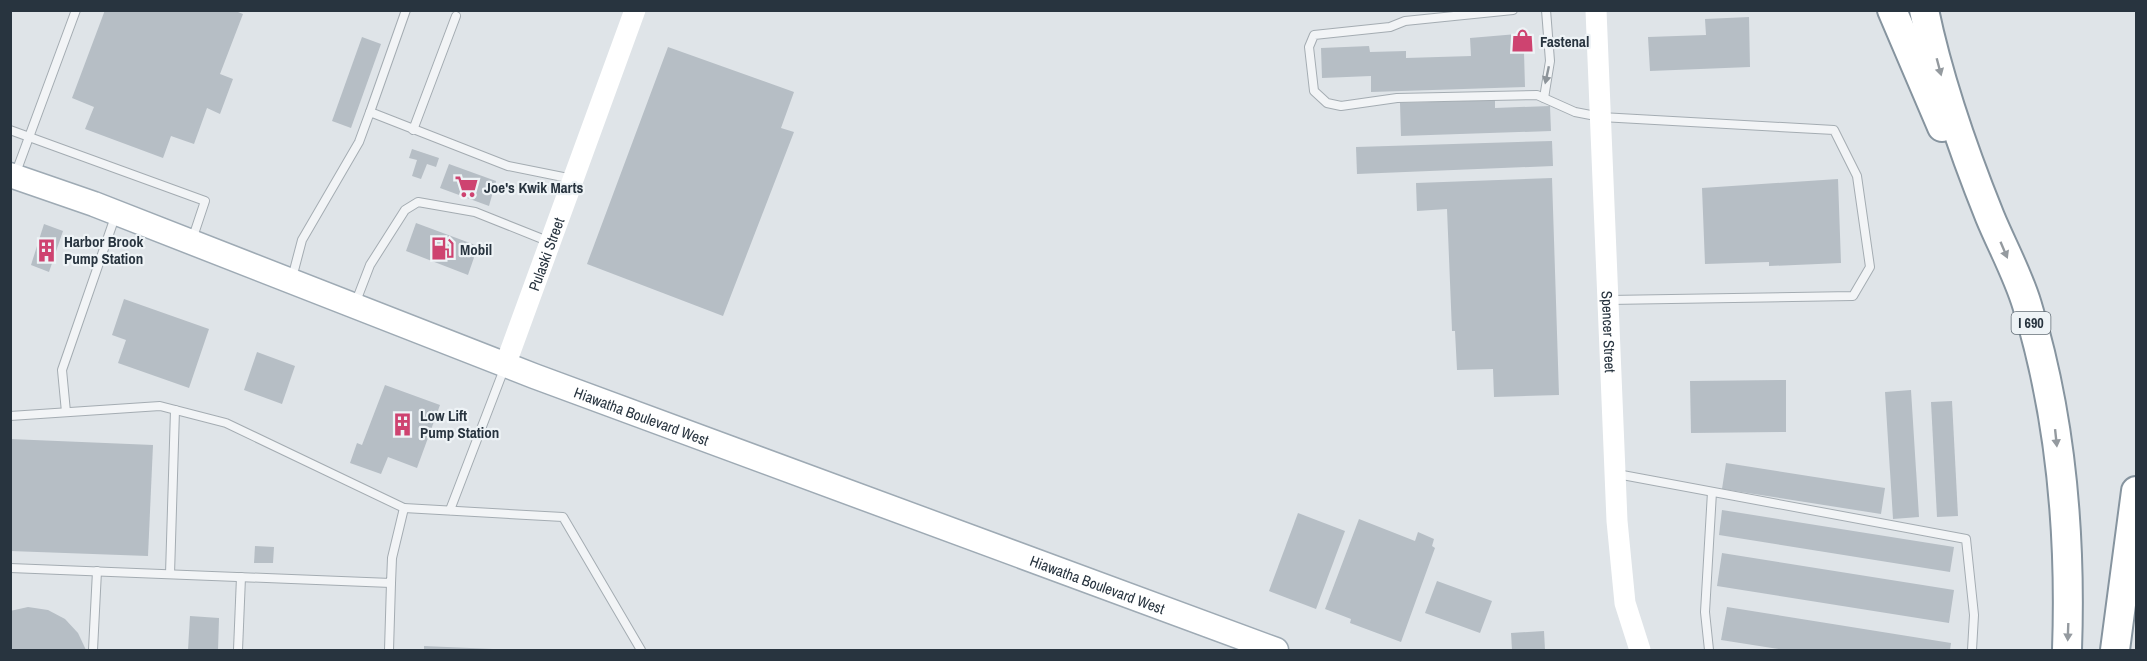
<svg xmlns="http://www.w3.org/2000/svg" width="2147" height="661" font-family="'Archivo Narrow',sans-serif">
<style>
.building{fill:#b6bec5}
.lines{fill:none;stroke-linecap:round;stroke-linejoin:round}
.lane-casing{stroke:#a4acb2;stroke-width:10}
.primary-casing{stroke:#9eaab4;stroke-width:27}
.highway-casing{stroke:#86949f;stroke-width:32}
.lane{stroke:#f2f4f6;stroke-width:8}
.secondary{stroke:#fff;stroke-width:21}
.primary{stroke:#fff;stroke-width:24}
.highway{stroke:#fff;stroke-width:28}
.oneway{fill:#949a9f}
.oneway2{fill:#8d949a}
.labels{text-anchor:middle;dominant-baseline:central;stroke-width:4.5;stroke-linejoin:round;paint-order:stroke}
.shield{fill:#eef3f6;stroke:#636d76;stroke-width:1.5}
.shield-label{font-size:14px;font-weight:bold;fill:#28343f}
.poi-label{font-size:15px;font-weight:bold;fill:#28343f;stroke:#eef3f6;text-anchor:start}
.street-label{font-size:15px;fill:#28343f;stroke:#eef3f6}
</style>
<rect width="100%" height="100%" fill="#dfe4e8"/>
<g class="building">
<path d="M105,10H233L243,14L220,74L233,79L220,114L207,108L194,144L171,136L163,158L85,129L94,107L72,98Z"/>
<path d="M1749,17L1750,67L1650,71L1648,37L1706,35L1705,19Z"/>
<path d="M1528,33L1529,52H1524L1525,87L1371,92V76L1322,78L1321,48L1369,46L1370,52L1406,51V58L1471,56L1470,38Z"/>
<path d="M362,37L381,44L351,128L332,121Z"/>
<path d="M668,47L794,92L781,128L794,132L723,316L587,264Z"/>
<path d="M1495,100V108L1550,106L1551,131L1401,136L1400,103Z"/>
<path d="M1552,141L1553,166L1357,174L1356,147Z"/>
<path d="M412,149L439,158L436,167L427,164L421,179L412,176L417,160L409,158Z"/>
<path d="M449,164L496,181L489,206L440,188Z"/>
<path d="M1552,178L1559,395L1494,397L1493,369L1457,370L1455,331H1452L1447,209L1417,211L1416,183Z"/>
<path d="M1838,179L1841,263L1769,266V262L1705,264L1702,188Z"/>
<path d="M416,223L478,246L468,275L406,251Z"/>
<path d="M44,224L63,231L49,272L31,265Z"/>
<path d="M124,299L209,329L189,388L118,363L126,340L112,335Z"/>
<path d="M257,352L295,366L282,404L244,390Z"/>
<path d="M1786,380V432L1691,433L1690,381Z"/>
<path d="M385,385L440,405L417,468L388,457L381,474L350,463L357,443L362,445Z"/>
<path d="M1911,390L1919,517L1893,519L1885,392Z"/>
<path d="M1952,401L1958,516L1937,517L1931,402Z"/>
<path d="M10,439L153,445L148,556L10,551Z"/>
<path d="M1726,463L1885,488L1881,514L1722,489Z"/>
<path d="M1722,510L1954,547L1950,572L1719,535Z"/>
<path d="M1298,513L1345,531L1316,609L1269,591Z"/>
<path d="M1359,519L1415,541L1418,532L1434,539L1432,546L1435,548L1401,642L1350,623L1351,619L1325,609Z"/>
<path d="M255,546L274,547L273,563H254Z"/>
<path d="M1722,553L1954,590L1949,623L1717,586Z"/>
<path d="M1437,581L1492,601L1480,633L1425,613Z"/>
<path d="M28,607L48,610L65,619L78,633L86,650H10V611Z"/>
<path d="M1727,607L1951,643L1950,650H1785L1721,640Z"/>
<path d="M190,616L219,618L218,650H188Z"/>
<path d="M1544,631L1545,650H1512L1511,633Z"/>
<path d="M424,646L493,649V650H424Z"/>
</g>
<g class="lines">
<defs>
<g id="lane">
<path d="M1513,10L1405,21L1390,27L1314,35L1309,47L1314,91L1327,103L1341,106L1397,98L1537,95L1575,112L1601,117L1834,130L1857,176L1870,267L1853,296L1609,300"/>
<path d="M1544,98L1550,61L1546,10"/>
<path d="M370,112L406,10"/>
<path d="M10,130L205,201L192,240"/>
<path d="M413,130L456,16"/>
<path d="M15,175L76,10"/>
<path d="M292,278L302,240L359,142L370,112L508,166L573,179"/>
<path d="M355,304L370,265L405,210L418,202L475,212L550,242"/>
<path d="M66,412L62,370L116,214"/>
<path d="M10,416L160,406L226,423L404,508"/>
<path d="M1617,474L1966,539L1974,615L1972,650"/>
<path d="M450,510L504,369"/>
<path d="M10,568L391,583L392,558L404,508L563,517L641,650"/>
<path d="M170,574L175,410"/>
<path d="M93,650L97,571"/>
<path d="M238,650L241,577"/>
<path d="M389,650L391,583"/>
<path d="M1709,650L1705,612L1712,492"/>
</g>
<g id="primary">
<path id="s3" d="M10,175L94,204L534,376L1276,650"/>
</g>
<g id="highway">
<path d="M1892,10L1942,127"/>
<path d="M1924,10C1939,82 1963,150 1990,217C2002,246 2018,275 2027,305C2061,416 2071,536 2067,650"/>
<path d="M2115,650L2136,491"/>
</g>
</defs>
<use href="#lane" class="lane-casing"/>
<use href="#primary" class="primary-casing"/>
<use href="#highway" class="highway-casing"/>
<use href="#lane" class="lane"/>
<g class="secondary">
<path id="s1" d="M1596,10L1617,521L1625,603L1640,650"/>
<path id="s2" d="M506,363L635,10"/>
</g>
<use href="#primary" class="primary"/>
<use href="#highway" class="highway"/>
</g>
<defs><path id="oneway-solid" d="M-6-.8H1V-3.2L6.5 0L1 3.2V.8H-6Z" transform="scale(1.5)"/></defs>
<g class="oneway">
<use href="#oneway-solid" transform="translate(1939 67) rotate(75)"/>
<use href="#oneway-solid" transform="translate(2004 250) rotate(67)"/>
<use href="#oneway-solid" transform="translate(2056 438) rotate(84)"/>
<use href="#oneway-solid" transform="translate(2068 632) rotate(92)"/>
</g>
<use class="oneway2" href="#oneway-solid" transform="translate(1547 75) rotate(102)"/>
<defs>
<symbol id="shop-bare" viewBox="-9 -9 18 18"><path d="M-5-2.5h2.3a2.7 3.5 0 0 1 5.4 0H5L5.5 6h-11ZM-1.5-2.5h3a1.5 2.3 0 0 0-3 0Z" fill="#ce4370" stroke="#eef3f6" stroke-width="2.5" paint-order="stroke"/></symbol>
<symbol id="supermarket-bare" viewBox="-9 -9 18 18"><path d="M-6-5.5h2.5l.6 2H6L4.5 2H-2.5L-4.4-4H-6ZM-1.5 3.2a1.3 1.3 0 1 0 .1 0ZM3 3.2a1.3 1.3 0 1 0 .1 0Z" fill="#ce4370" stroke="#eef3f6" stroke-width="2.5" paint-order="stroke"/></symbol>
<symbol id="fuel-bare" viewBox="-9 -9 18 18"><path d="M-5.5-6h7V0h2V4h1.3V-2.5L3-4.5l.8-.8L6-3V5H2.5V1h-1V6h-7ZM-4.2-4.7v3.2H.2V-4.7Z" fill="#ce4370" stroke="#eef3f6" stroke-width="2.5" paint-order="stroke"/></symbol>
<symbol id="building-bare" viewBox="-9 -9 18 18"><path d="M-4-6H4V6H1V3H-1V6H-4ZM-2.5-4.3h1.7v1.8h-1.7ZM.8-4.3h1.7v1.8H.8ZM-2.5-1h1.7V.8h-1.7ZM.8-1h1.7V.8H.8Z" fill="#ce4370" stroke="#eef3f6" stroke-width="2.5" paint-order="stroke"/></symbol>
</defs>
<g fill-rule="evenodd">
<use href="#shop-bare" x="1506" y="24" width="33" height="33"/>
<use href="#supermarket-bare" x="450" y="170" width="33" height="33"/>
<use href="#fuel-bare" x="426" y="232" width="33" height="33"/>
<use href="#building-bare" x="30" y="234" width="33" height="33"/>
<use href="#building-bare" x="386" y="408" width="33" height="33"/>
</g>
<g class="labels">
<rect class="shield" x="2011.5" y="312" width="39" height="22" rx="4.5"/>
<g class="shield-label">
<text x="2031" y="323">I 690</text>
</g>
<g class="poi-label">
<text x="1540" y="41">Fastenal</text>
<text x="484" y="187">Joe's Kwik Marts</text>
<text x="64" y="241">Harbor Brook<tspan x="64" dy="17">Pump Station</tspan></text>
<text x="460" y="249">Mobil</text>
<text x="420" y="415">Low Lift<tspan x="420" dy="17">Pump Station</tspan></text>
</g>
<g class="street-label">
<text stroke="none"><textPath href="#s2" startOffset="116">Pulaski Street</textPath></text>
<text stroke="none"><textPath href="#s1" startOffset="322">Spencer Street</textPath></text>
<text stroke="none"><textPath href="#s3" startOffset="676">Hiawatha Boulevard West</textPath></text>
<text stroke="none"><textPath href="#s3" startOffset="1162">Hiawatha Boulevard West</textPath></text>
</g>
</g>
<rect width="2147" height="661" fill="none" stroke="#28343f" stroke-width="24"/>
</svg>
